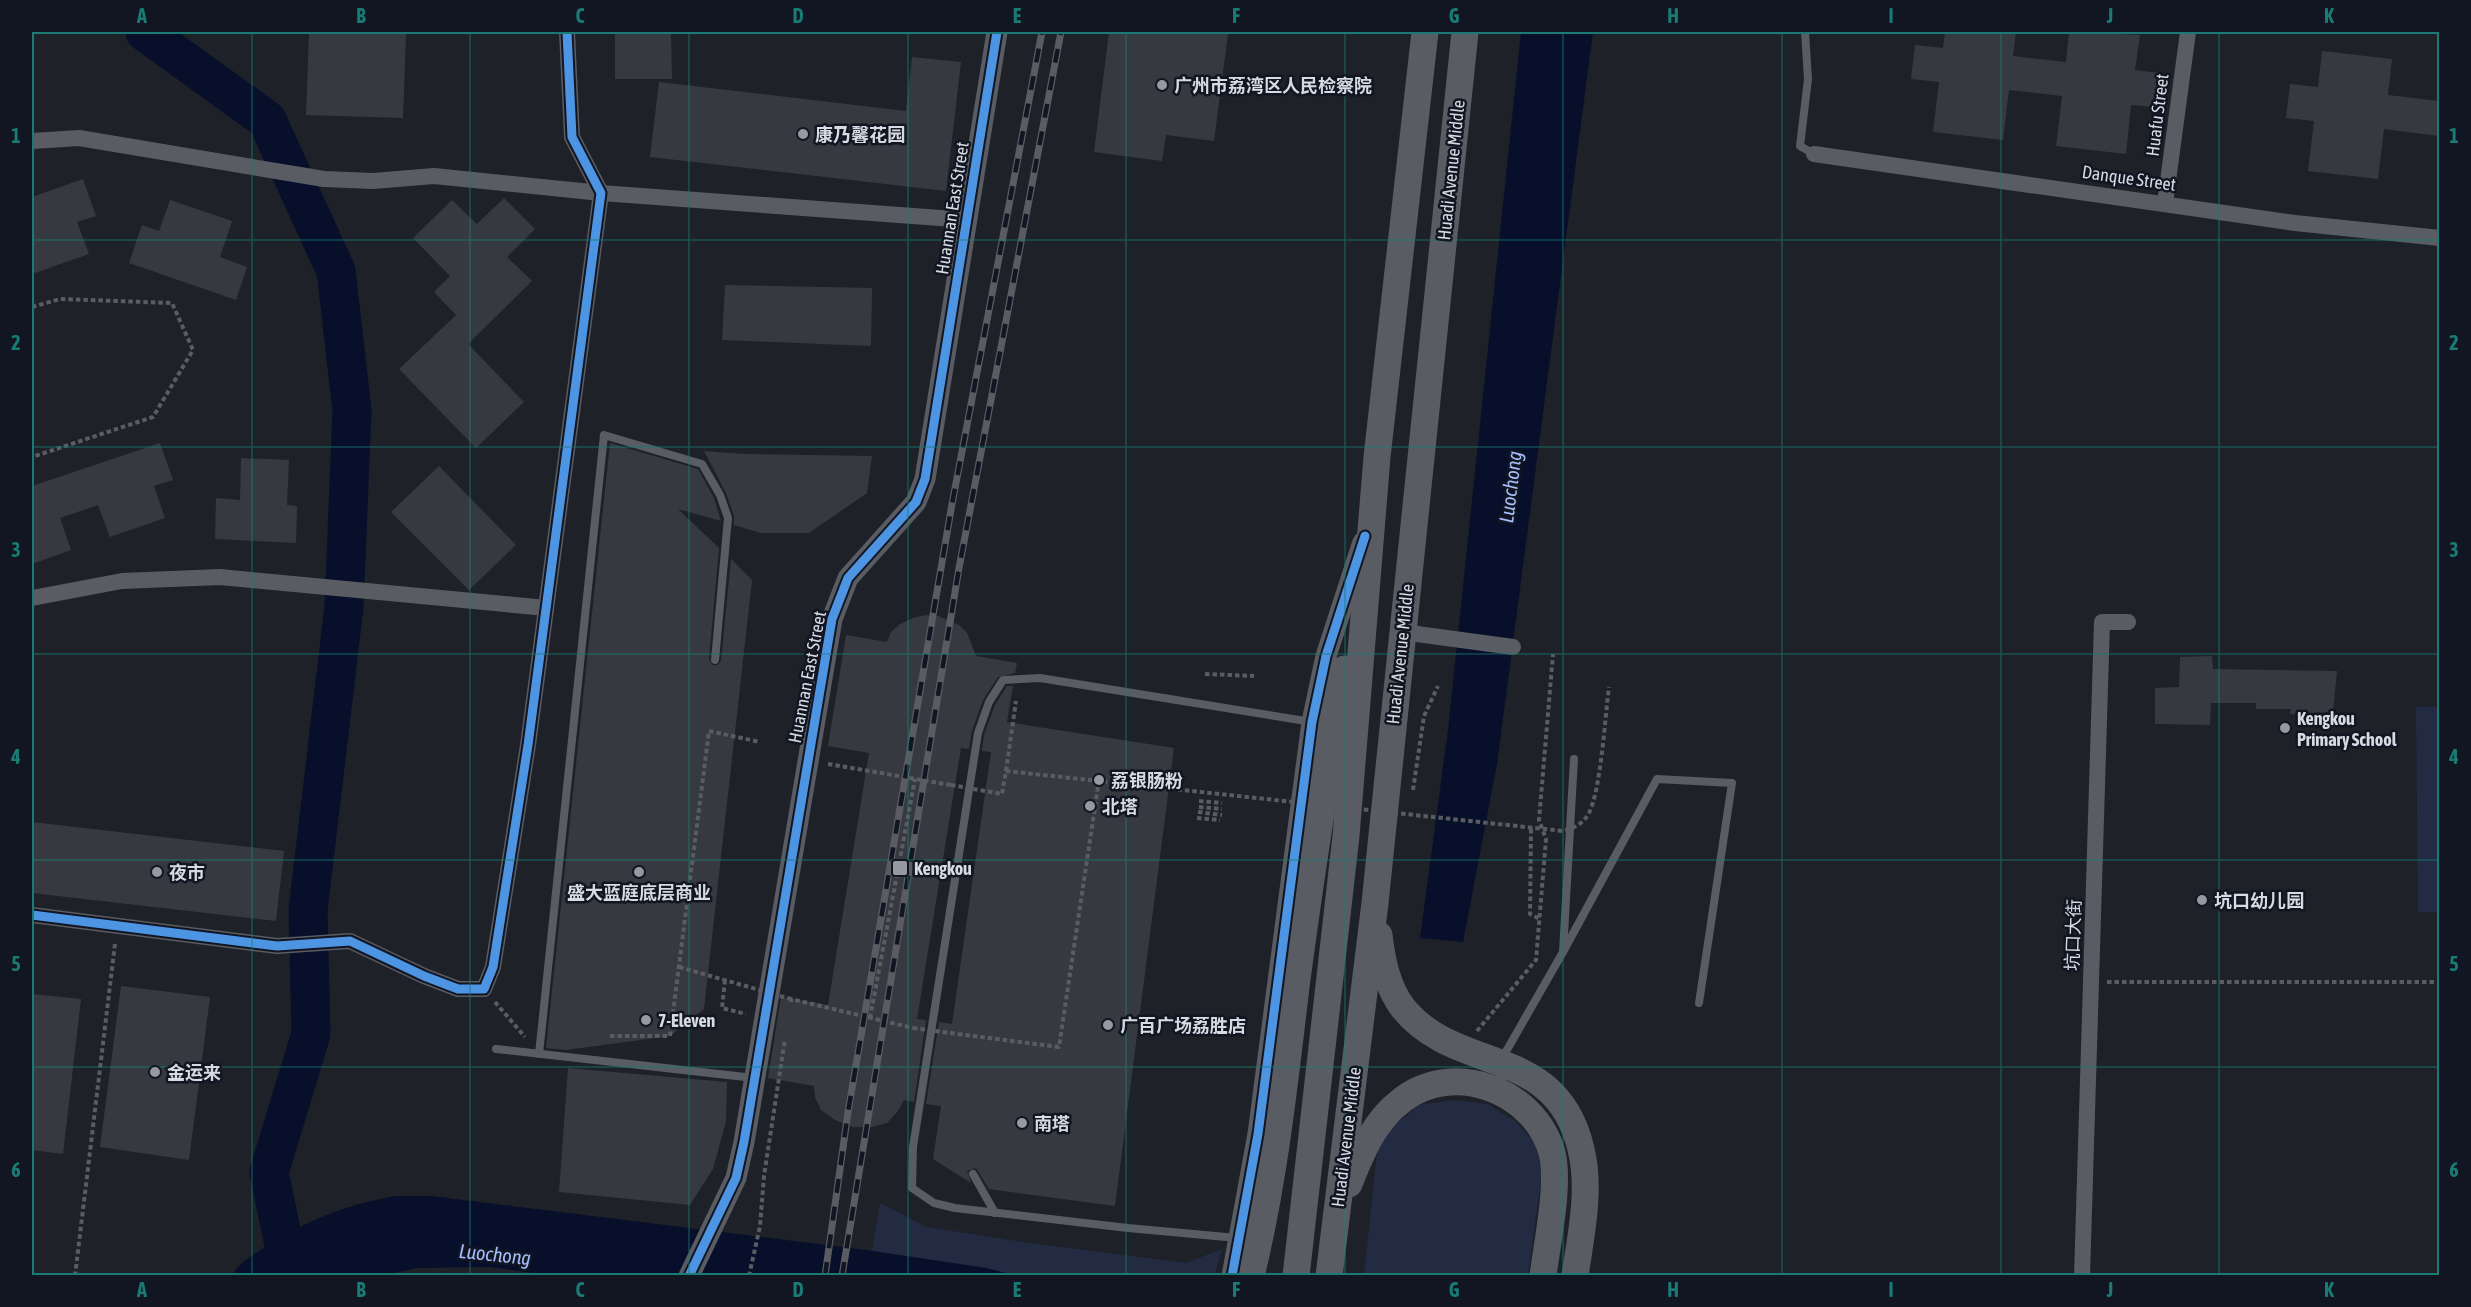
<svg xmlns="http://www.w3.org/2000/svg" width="2471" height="1307" font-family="'Asap Condensed','Noto Sans SC',sans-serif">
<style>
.green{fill:#232b42}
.water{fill:#080f2b}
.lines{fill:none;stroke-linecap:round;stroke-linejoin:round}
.river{stroke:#080f2b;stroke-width:39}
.building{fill:#363a40}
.path{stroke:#5a5c62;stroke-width:4;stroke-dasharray:4.5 3;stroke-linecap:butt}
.service{stroke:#595c62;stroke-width:8}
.minor{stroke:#595c62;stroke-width:16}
.tertiary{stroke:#595c62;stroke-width:21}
.primary{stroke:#5a5c64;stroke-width:27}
.rail-casing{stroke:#5a5c62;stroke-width:7}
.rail{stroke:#111622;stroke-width:4.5;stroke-dasharray:14;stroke-linecap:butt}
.path-bridge{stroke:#5a5c62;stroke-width:4;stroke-dasharray:4.5 3;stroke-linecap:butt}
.cycleway-casing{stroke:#111622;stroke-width:13}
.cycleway{stroke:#4d94e3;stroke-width:9}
.grid{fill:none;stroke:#197b74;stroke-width:1.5;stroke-opacity:0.55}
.poi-dot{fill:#9699a1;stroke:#111622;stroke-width:2}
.labels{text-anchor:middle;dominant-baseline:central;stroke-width:5;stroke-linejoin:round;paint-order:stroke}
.poi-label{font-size:18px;font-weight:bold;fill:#d6dae2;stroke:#111622;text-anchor:start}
.street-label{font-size:18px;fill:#d6dae2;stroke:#111622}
.water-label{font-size:20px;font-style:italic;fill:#a5bdfa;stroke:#111622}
.neatline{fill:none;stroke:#197b74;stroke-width:2}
.grid-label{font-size:20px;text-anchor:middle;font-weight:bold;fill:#197b74}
</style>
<rect width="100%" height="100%" fill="#1e2128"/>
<g class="green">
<path d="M2416,707H2439V912H2418Z"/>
<path d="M1454,1100L1487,1104L1515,1121L1535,1143L1542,1173L1528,1275L1364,1276L1377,1153L1391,1128L1419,1105Z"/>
<path d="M880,1203L927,1227L1022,1242L1186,1263L1222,1249L1214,1276L1014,1275L986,1268L872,1251Z"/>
</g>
<g class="water">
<path d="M1521,32H1593L1497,764L1463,942L1420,938L1448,730Z"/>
<path d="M396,1196H431L866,1250L986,1268L1014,1275L554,1276L490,1267L417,1268L382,1276H231C240,1262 252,1255 266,1247C310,1219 344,1205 396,1196Z"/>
</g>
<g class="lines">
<path class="river" d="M145,32L267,120L336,271L352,410L344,607L308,910L311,1034L269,1172L290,1274"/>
</g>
<g class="building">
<path d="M309,32L406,34L403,118L306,115Z"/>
<path d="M615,32H671L672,79H615Z"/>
<path d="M1109,32H1208L1228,34L1214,141L1166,135L1162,161L1094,152Z"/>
<path d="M1945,32H2016L2013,56L2066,62L2069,32L2140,35L2135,70L2160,73L2156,107L2131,105L2126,154L2056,146L2062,96L2009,90L2003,140L1933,132L1939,82L1911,79L1915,45L1943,48Z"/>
<path d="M2322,51L2392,59L2388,95L2439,101V136L2384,129L2378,179L2308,171L2314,121L2286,118L2290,84L2318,87Z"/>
<path d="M912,57L961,62L946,191L650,157L659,82L906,111Z"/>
<path d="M83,179L96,216L77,222L89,254L32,274V197Z"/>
<path d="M504,198L535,229L507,257L532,281L468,344L524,402L476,448L399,369L456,315L434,292L450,276L413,238L452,200L477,224Z"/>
<path d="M170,200L232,221L220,257L247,267L236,300L129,263L142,225L159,231Z"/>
<path d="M725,285L872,288L871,346L722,340Z"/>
<path d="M160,443L173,480L154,486L165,518L110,537L98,505L60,518L71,550L32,564V486Z"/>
<path d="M610,443L698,469L714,498L721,521L678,509L719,548L709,659L712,665H718L721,661L731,559L752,580L704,1009L670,1036L566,1050L546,1048Z"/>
<path d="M704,451L743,454L872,456L867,493L809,533H761L734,525V516L726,493Z"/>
<path d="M241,458L289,460L287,505L297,506L296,543L215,539L216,498L240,500Z"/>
<path d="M439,466L516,545L469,590L391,512Z"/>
<path d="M926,615L938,616L959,625L967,633L976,656L1017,663L1015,673L998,677L983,700L972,731L969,749L961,748L917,1019L926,1020L914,1102L904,1100L898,1111L887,1123L872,1127H853L835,1120L821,1110L815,1097L814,1086L768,1078L781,997L828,1005L869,753L828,746L846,635L887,642L891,632L900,624L913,618Z"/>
<path d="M2212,656L2213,669L2337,671L2333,712L2290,714L2291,709H2256V703H2211L2210,725L2155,724V688L2179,687L2180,657Z"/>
<path d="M1007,686H1013L1007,722L1174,748L1115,1206L989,1189L976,1168L967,1171L971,1183L933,1159L941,1106L926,1104L939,1022L952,1024L991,752L982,751L984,735L995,705Z"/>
<path d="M32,822L284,851L276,921L32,893Z"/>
<path d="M121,986L210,997L189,1160L100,1147Z"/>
<path d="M32,994L81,999L63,1154L32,1150Z"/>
<path d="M568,1068L727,1082L726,1121L713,1169L690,1205L559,1192Z"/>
</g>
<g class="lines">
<g class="path">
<path d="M32,307L60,299L172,303L193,350L153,417L32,457"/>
<path d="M1205,674L1254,676"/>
<path d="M828,764L951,785"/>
<path d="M1006,771L1016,701"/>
<path d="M1413,790L1424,716L1438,686"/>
<path d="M1199,801L1222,803"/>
<path d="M1199,807L1222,809"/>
<path d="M1198,812L1222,815"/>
<path d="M1197,818L1220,820"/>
<path d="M1531,829L1530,914L1540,919"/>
<path d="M725,980L722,1008L746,1014"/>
<path d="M2107,982H2440"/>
<path d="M495,1002L525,1037"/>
<path d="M791,1002V999L913,1028"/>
<path d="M870,1018L915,779"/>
<path d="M1477,1031L1536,960L1546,839L1539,820L1553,654"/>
<path d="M958,1034L1059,1047L1099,780"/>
<path d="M610,1036H670L709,731L760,742"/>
<path d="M75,1276L115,944"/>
<path d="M749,1276L760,1226L764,1176L785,1039"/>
</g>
<g class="service">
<path d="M1805,32L1808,79L1800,146L1814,154"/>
<path d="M1563,952L1657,779L1732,783L1699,1003"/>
<path d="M496,1049L754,1078"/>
<path d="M539,1054L604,435L702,464L720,495L728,518L715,660"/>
<path d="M1502,1090L1500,1062L1563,952L1574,759"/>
<path d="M973,1174L995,1213"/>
<path d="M1237,1238L1128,1228L955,1208L934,1203L912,1188L913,1147L978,733L989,702L1003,680L1040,678L1312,722"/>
</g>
<g class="minor">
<path d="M32,141L79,138L324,179L373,181L434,176L601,193L967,220"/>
<path d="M1814,154L2295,223L2440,238"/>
<path d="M2165,203L2188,32"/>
<path d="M32,598L122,581L220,577L546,608"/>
<path d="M1402,632L1513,647"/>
<path d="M32,915L277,946L350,941L424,976L458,989H484L493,967L528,745L601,193L572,137L567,32"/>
<path d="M2082,1276L2102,622H2128"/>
</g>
<g class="tertiary">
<path d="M689,1276L736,1178L744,1142L832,619L848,578L916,502L925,479L997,32"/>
<path d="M1232,1276L1258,1134L1312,722L1326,656L1363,542"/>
</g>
<g class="primary">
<path d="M1379,935C1382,960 1387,987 1403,1008C1457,1075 1556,1043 1581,1149C1591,1190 1581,1234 1575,1276"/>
<path d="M1349,1184C1361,1153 1374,1121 1402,1100C1453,1060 1535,1090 1552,1153C1560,1184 1547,1243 1543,1276"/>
<path d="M1251,1276C1275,1178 1285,1078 1297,979C1311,875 1327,772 1344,669"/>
<path d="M1296,1276L1346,836L1377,457L1425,32"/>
<path d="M1329,1276L1375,903L1465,32"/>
</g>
<defs>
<g id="rail">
<path d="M825,1276L848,1112L952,504L1042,32"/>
<path d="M842,1276L959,568L1061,32"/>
</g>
</defs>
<use href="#rail" class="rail-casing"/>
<use href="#rail" class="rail"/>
<g class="path-bridge">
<path d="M951,785L1002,794L1006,771L1563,831C1574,828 1583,824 1589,813C1601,789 1605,717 1609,687"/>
<path d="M679,967L791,999"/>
<path d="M913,1028L958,1034"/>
</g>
<defs>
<g id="cycleway">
<path d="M32,915L277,946L350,941L424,976L458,989H484L493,967L528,745L601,193L572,137L567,32"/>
<path d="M689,1276L736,1178L744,1142L832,619L848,578L916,502L925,479L997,32"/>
<path d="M1232,1276L1258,1134L1312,722L1326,656L1365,536"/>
</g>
</defs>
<use href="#cycleway" class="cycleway-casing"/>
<use href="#cycleway" class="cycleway"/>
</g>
<path class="grid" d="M252,32V1276M470,32V1276M689,32V1276M908,32V1276M1126,32V1276M1345,32V1276M1563,32V1276M1782,32V1276M2001,32V1276M2219,32V1276M32,240H2440M32,447H2440M32,654H2440M32,860H2440M32,1067H2440"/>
<g class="poi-dot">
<circle cx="1162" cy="85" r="6"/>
<circle cx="803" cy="134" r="6"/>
<circle cx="2285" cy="728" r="6"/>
<circle cx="1099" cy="780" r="6"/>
<circle cx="1090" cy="806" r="6"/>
<rect x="892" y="860" width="16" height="16" rx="3"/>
<circle cx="157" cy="872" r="6"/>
<circle cx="639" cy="872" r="6"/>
<circle cx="2202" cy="900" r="6"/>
<circle cx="646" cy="1020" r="6"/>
<circle cx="1108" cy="1025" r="6"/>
<circle cx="155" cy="1072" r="6"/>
<circle cx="1022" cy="1123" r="6"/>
</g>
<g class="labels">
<g class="poi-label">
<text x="1174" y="85">广州市荔湾区人民检察院</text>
<text x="815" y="134">康乃馨花园</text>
<text x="2297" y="718">Kengkou<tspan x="2297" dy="21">Primary School</tspan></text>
<text x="1111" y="780">荔银肠粉</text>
<text x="1102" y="806">北塔</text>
<text x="914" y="868">Kengkou</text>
<text x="169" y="872">夜市</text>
<text x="639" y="892" text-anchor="middle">盛大蓝庭底层商业</text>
<text x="2214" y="900">坑口幼儿园</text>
<text x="658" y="1020">7-Eleven</text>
<text x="1120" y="1025">广百广场荔胜店</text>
<text x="167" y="1072">金运来</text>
<text x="1034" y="1123">南塔</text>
</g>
<g class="street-label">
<text transform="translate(2157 115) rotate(-83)">Huafu Street</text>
<text transform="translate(1451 170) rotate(-84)">Huadi Avenue Middle</text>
<text transform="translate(2129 178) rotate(8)">Danque Street</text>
<text transform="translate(952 208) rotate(-81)">Huannan East Street</text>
<text transform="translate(1400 654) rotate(-84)">Huadi Avenue Middle</text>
<text transform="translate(807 677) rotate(-79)">Huannan East Street</text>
<text transform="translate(2073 935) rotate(-88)">坑口大街</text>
<text transform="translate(1346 1137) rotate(-83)">Huadi Avenue Middle</text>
</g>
<g class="water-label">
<text transform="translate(1510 487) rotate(-83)">Luochong</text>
<text transform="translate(495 1254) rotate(6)">Luochong</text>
</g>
</g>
<rect width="2471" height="1307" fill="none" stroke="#111622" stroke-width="66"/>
<rect x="33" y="33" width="2405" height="1241" class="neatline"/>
<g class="grid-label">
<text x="142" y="23">A</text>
<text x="361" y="23">B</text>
<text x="580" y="23">C</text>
<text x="798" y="23">D</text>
<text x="1017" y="23">E</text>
<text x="1236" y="23">F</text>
<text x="1454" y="23">G</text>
<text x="1673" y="23">H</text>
<text x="1891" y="23">I</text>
<text x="2110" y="23">J</text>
<text x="2329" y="23">K</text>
<text x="16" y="143">1</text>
<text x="2454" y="143">1</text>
<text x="16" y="350">2</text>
<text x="2454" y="350">2</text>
<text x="16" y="557">3</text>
<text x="2454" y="557">3</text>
<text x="16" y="764">4</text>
<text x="2454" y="764">4</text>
<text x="16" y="971">5</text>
<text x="2454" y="971">5</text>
<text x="16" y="1177">6</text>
<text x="2454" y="1177">6</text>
<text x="142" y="1297">A</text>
<text x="361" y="1297">B</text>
<text x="580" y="1297">C</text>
<text x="798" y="1297">D</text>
<text x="1017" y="1297">E</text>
<text x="1236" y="1297">F</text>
<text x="1454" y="1297">G</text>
<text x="1673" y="1297">H</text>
<text x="1891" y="1297">I</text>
<text x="2110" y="1297">J</text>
<text x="2329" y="1297">K</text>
</g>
</svg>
